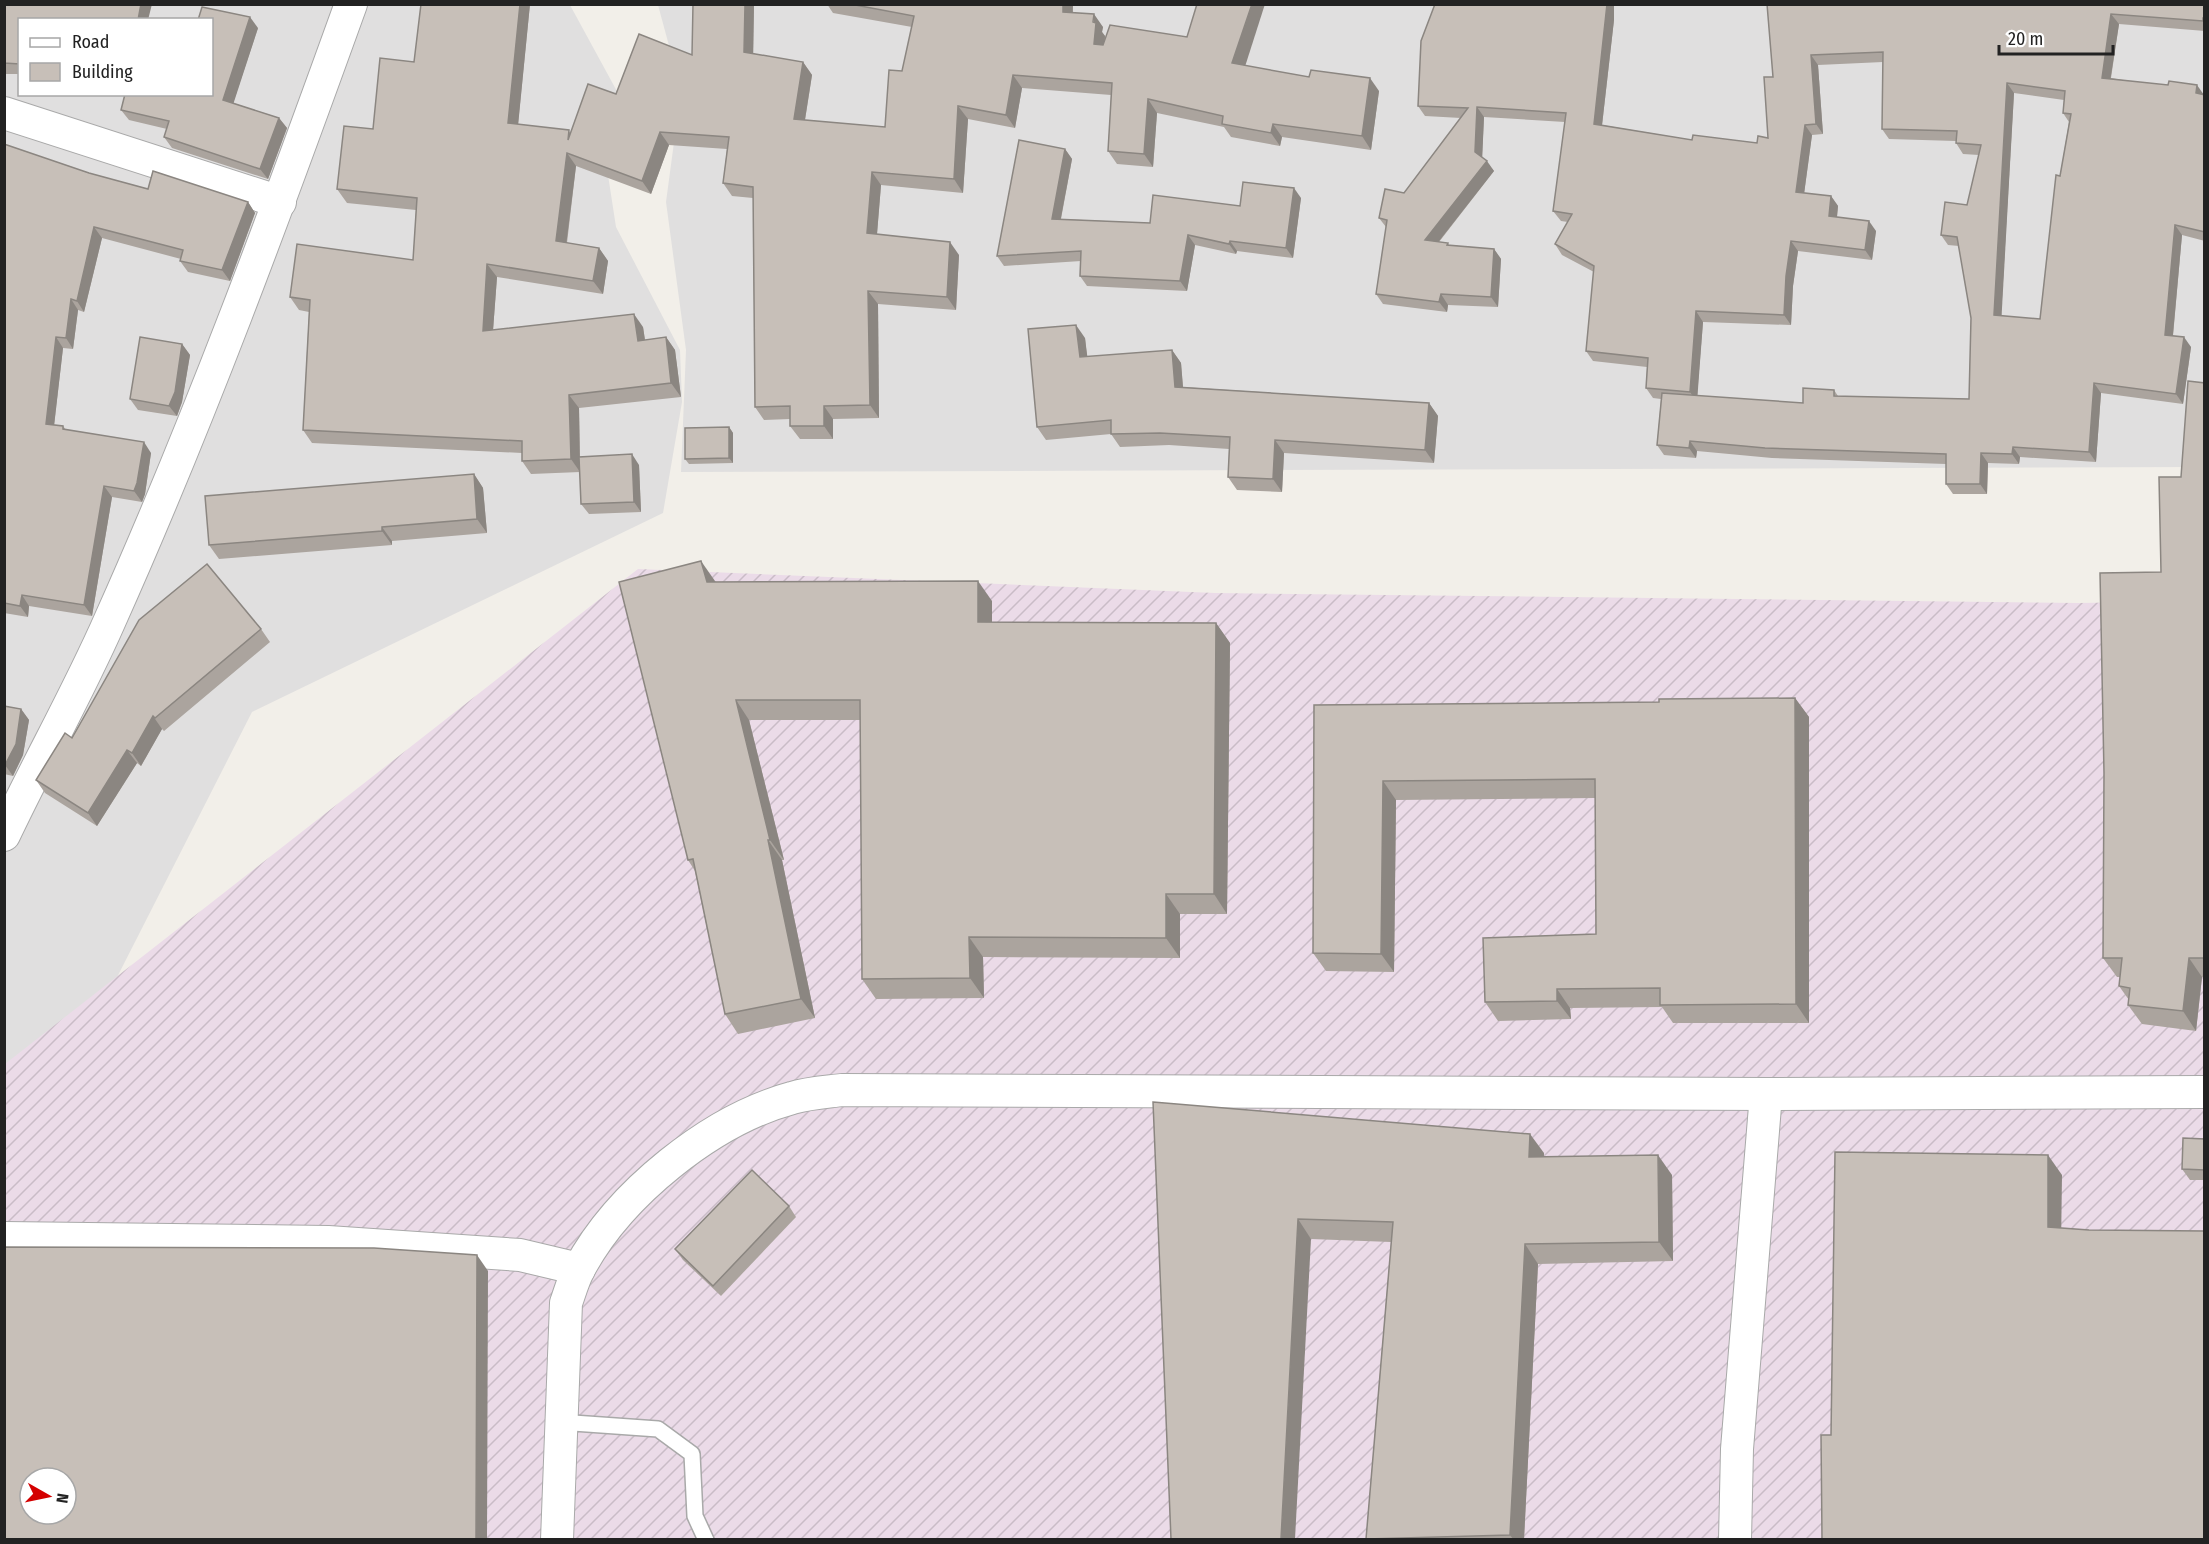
<svg xmlns="http://www.w3.org/2000/svg" width="2209" height="1544" font-family="'Fira Sans Condensed',sans-serif">
<style>
.residential{fill:#e0dfdf;fill-rule:evenodd}
.industrial{fill:url(#industrial-furrows);fill-rule:evenodd}
.lines{fill:none;stroke-linecap:round;stroke-linejoin:round}
.lane-casing{stroke:#a9a9a9;stroke-width:18}
.street-casing{stroke:#a9a9a9;stroke-width:34}
.lane{stroke:#fff;stroke-width:15}
.street{stroke:#fff;stroke-width:32}
.wall{fill:#aba49e;fill-rule:evenodd}
.shaded-wall{fill:#8b8681}
.building{fill:#c7bfb8;stroke:#8b8681;stroke-width:1.5;fill-rule:evenodd}
</style>
<defs>
<pattern id="industrial-furrows" width="10" height="10" patternUnits="userSpaceOnUse" patternTransform="scale(1.5)"><rect width="10" height="10" fill="#ebdbe8"/><path d="M-1 1l2-2M0 10L10 0M9 11l2-2" fill="none" stroke="#c9bcc7"/></pattern>
</defs>
<rect width="100%" height="100%" fill="#f2efe9"/>
<g class="residential">
<path d="M5,5H570L625,106L606,162L616,227L680,350L682,402L663,513L252,712L79,1052L5,1112ZM20,20H212V94H20Z"/>
<path d="M658,5H2204V467L681,472L686,350L666,202L681,90Z"/>
</g>
<path class="industrial" d="M638,569L1215,593L2079,603L2204,601V1539L5,1540V1064ZM30,1478H66V1514H30Z"/>
<g class="lines">
<defs>
<path id="lane" d="M559,1422L658,1429L692,1454L695,1516L706,1540"/>
<g id="street">
<path d="M4,113L280,202"/>
<path d="M4,835C38,763 78,693 110,620C200,419 276,212 351,4"/>
<path d="M4,1238L328,1242L520,1255L579,1269"/>
<path d="M557,1540L566,1303C570,1292 573,1280 579,1269C619,1194 711,1120 792,1098C808,1093 826,1092 842,1090L1766,1094L2204,1092"/>
<path d="M1735,1540L1737,1449L1766,1094"/>
</g>
</defs>
<use href="#lane" class="lane-casing"/>
<use href="#street" class="street-casing"/>
<use href="#lane" class="lane"/>
<use href="#street" class="street"/>
</g>
<g class="wall">
<path d="M4,4L20,20V74H4Z"/>
<path d="M421,4H530L518,124L571,132L616,94L692,55L754,4L753,54L803,62L812,75L805,120L885,127L902,71L912,27L833,13L827,4H1073V13L1103,27L1102,32L1105,36V42L1245,66L1379,91L1371,150L1282,137L1280,146L1231,137L1224,127L1157,113L1153,167L1117,164L1108,151L1111,95L1022,88L1015,128L968,119L963,193L881,185L877,234L959,255L956,310L878,304L879,418L833,419V439H800L790,426V419L764,420L755,407L753,198L732,196L723,183L727,149L669,145L651,194L576,166L567,243L599,248L608,261L603,294L497,277L493,330L643,327L645,340L666,337L675,350L681,397L579,408L580,457L639,465L641,512L589,514L581,504L580,472L531,474L522,461V453L312,443L303,430L309,312L299,310L290,297L413,260L416,210L347,203L337,189L373,129L414,62Z"/>
<path d="M1431,4H1614V20L1602,125L1692,140L1757,143L1768,138L1773,77L1767,4H2205V31L2119,24L2111,78L2205,94V241L2182,235L2173,336L2191,347L2183,404L2101,393L2096,462L2020,457L2019,464L1988,463L1987,494H1953L1946,484V464L1772,458L1697,451L1696,458L1664,455L1657,445L1661,399L1653,398L1646,388L1647,367L1593,361L1586,351L1594,272L1562,255L1555,244L1568,222L1561,221L1553,211L1565,122L1484,117L1482,157L1494,171L1439,242L1448,243L1449,245L1494,249L1501,259L1498,307L1448,305L1447,312L1383,304L1376,294L1386,227L1379,218L1404,193L1461,118L1425,116L1418,106L1434,6ZM1883,62L1882,129L1889,139L1956,141V143L1963,154L1979,155L1967,205L1941,235L1948,245L1959,246L1971,318L1969,399L1838,396L1834,390L1803,403L1697,396L1703,322L1791,325L1793,286L1798,251L1872,260L1876,231L1837,217L1838,206L1831,196L1804,193L1812,135L1823,134L1818,65ZM2014,93L2064,100L2063,113L2069,122L2060,176L2040,319L2001,316Z"/>
<path d="M258,28L233,103L279,118L287,128L268,179L172,148L164,137L167,129L129,120L121,110Z"/>
<path d="M4,144L89,173L148,189L248,202L255,213L230,281L188,272L180,261L181,259L102,238L84,312L78,310L73,349L63,348L54,425L63,426L66,430L151,453L145,494L142,502L112,497L92,616L29,606L28,617L4,613Z"/>
<path d="M1065,149L1072,159L1061,219L1150,223L1240,206L1301,198L1293,258L1237,251L1236,254L1195,245L1187,291L1087,286L1080,276L1081,261L1004,266L997,256Z"/>
<path d="M1085,338L1087,357L1172,350L1181,363L1183,387L1429,403L1438,416L1434,463L1284,453L1282,492L1237,490L1228,477L1229,449L1169,445L1120,447L1111,434L1046,440L1037,427Z"/>
<path d="M182,344L190,355L182,402L177,416L138,410L130,399Z"/>
<path d="M2205,383V977H2202L2196,1031L2142,1024L2128,1005L2129,1000L2119,986L2120,977H2117L2103,958L2161,572Z"/>
<path d="M729,427L733,433V463L689,464L685,459Z"/>
<path d="M474,474L483,488L487,533L392,541V545L219,559L209,545Z"/>
<path d="M715,581L716,582L992,601V622L1216,623L1230,643L1227,914H1180V958L983,957L984,998L876,999L862,979L861,720H749L784,860H782L815,1018L738,1034L725,1014L695,871L688,860Z"/>
<path d="M261,629L270,642L164,731L162,729L141,766L137,763L97,826L45,793L36,780L72,738Z"/>
<path d="M1795,698L1809,717V1023H1673L1662,1007L1570,1008L1571,1019L1498,1021L1485,1002L1596,934L1595,798L1396,800L1394,972L1326,971L1313,953L1314,705L1659,702Z"/>
<path d="M4,706L21,709L29,720L23,755L13,776L4,774Z"/>
<path d="M1153,1102L1544,1153V1157L1672,1175L1673,1261L1538,1264L1524,1539H1366L1391,1242L1311,1239Z"/>
<path d="M2205,1139V1180H2190L2182,1169Z"/>
<path d="M789,1206L796,1217L721,1296L683,1260L675,1249Z"/>
</g>
<g class="shaded-wall">
<path d="M141,4H152L148,20H138Z"/>
<path d="M520,4H530L517,136L508,123Z"/>
<path d="M745,4H754L753,65L744,52Z"/>
<path d="M1063,4H1073L1072,25L1063,12Z"/>
<path d="M1252,4H1265L1242,76L1232,63Z"/>
<path d="M1607,4H1614V20L1601,134L1594,124Z"/>
<path d="M1094,14L1103,27L1102,32L1105,36L1103,57L1094,44Z"/>
<path d="M2111,14L2119,24L2109,88L2102,78Z"/>
<path d="M250,17L258,28L231,111L223,100Z"/>
<path d="M1811,55L1818,65L1823,134L1816,124Z"/>
<path d="M803,62L812,75L803,132L794,119Z"/>
<path d="M1013,75L1022,88L1015,128L1006,115Z"/>
<path d="M1370,78L1379,91L1371,150L1362,136Z"/>
<path d="M2007,83L2014,93L2001,326L1994,315Z"/>
<path d="M2197,85L2204,95L2196,93Z"/>
<path d="M1148,99L1157,113L1153,167L1144,154Z"/>
<path d="M958,106L968,119L963,193L954,179Z"/>
<path d="M1477,107L1484,117L1482,162L1475,152Z"/>
<path d="M279,118L287,128L268,179L260,169Z"/>
<path d="M1273,124L1282,137L1280,146L1271,133Z"/>
<path d="M1805,125L1812,135L1803,202L1796,192Z"/>
<path d="M660,132L669,145L651,194L642,181Z"/>
<path d="M1065,149L1072,159L1059,228L1052,219Z"/>
<path d="M567,153L576,166L565,254L556,241Z"/>
<path d="M1487,161L1494,171L1432,250L1425,240Z"/>
<path d="M872,172L881,185L876,246L867,233Z"/>
<path d="M1294,188L1301,198L1293,258L1286,248Z"/>
<path d="M1831,196L1838,206L1836,226L1829,216Z"/>
<path d="M248,202L255,213L230,281L222,270Z"/>
<path d="M1869,221L1876,231L1872,260L1865,250Z"/>
<path d="M2175,225L2182,235L2172,345L2165,335Z"/>
<path d="M94,227L102,238L84,312L77,301Z"/>
<path d="M1188,235L1195,245L1187,291L1180,281Z"/>
<path d="M1230,241L1237,251L1236,254L1229,244Z"/>
<path d="M1791,241L1798,251L1793,286L1791,325L1784,315L1786,276Z"/>
<path d="M950,242L959,255L956,310L947,297Z"/>
<path d="M599,248L608,261L603,294L593,281Z"/>
<path d="M1494,249L1501,259L1498,307L1491,297Z"/>
<path d="M487,264L497,277L492,344L483,331Z"/>
<path d="M868,291L878,304L879,418L870,405Z"/>
<path d="M1441,294L1448,305L1447,312L1439,302Z"/>
<path d="M71,299L78,310L73,349L66,338Z"/>
<path d="M1696,311L1703,322L1697,402L1690,392Z"/>
<path d="M634,314L643,327L647,354L638,341Z"/>
<path d="M1076,325L1085,338L1089,370L1080,357Z"/>
<path d="M56,337L63,348L53,435L46,424Z"/>
<path d="M666,337L675,350L681,397L671,383Z"/>
<path d="M2184,337L2191,347L2183,404L2176,394Z"/>
<path d="M182,344L190,355L182,402L177,416L169,406Z"/>
<path d="M1172,350L1181,363L1184,400L1175,387Z"/>
<path d="M2094,383L2101,393L2096,462L2089,452Z"/>
<path d="M569,395L579,408L580,472L571,459Z"/>
<path d="M1429,403L1438,416L1434,463L1425,450Z"/>
<path d="M824,406L833,419V439L824,426Z"/>
<path d="M729,427L733,433V463L729,458Z"/>
<path d="M1275,440L1284,453L1282,492L1273,479Z"/>
<path d="M1690,441L1697,451L1696,458L1689,448Z"/>
<path d="M144,442L151,453L145,494L142,502L134,491Z"/>
<path d="M2013,447L2020,457L2019,464L2012,454Z"/>
<path d="M1981,453L1988,463L1987,494L1980,484Z"/>
<path d="M632,454L639,465L641,512L634,502Z"/>
<path d="M474,474L483,488L487,533L477,519Z"/>
<path d="M104,486L112,497L92,616L84,605Z"/>
<path d="M382,527L392,541V545L382,531Z"/>
<path d="M701,561L715,581L721,602L707,582Z"/>
<path d="M978,581L992,601V642L978,622Z"/>
<path d="M22,595L29,606L28,617L20,606Z"/>
<path d="M1216,623L1230,643L1227,914L1214,894Z"/>
<path d="M1795,698L1809,717V1023L1796,1004Z"/>
<path d="M736,700L749,720L784,860L770,840Z"/>
<path d="M21,709L29,720L23,755L13,776L5,765Z"/>
<path d="M153,716L162,729L141,766L132,753Z"/>
<path d="M127,750L137,763L97,826L88,813Z"/>
<path d="M1383,781L1396,800L1394,972L1381,954Z"/>
<path d="M768,840L782,860L815,1018L801,999Z"/>
<path d="M1166,894L1180,914V958L1166,938Z"/>
<path d="M969,937L983,957L984,998L970,978Z"/>
<path d="M2189,958L2202,977L2196,1031L2183,1011Z"/>
<path d="M1557,989L1570,1008L1571,1019L1557,1001Z"/>
<path d="M1530,1134L1544,1153L1543,1177L1529,1157Z"/>
<path d="M1658,1155L1672,1175L1673,1261L1659,1242Z"/>
<path d="M2048,1155L2062,1175L2061,1247L2048,1227Z"/>
<path d="M1298,1219L1311,1239L1295,1539H1281Z"/>
<path d="M1525,1244L1538,1264L1524,1539H1513L1510,1535Z"/>
<path d="M477,1255L488,1271L487,1539H476Z"/>
</g>
<g class="building">
<path d="M4,4H141L138,20H20V64L4,63Z"/>
<path d="M421,4H520L508,123L569,130L568,140L588,84L616,94L639,34L692,55L693,4H745L744,52L803,62L794,119L885,127L889,70L902,71L914,16L850,4H1063V12L1094,14L1093,22L1096,23L1094,44L1103,45L1110,25L1187,37L1197,4H1252L1232,63L1309,77L1311,70L1370,78L1362,136L1273,124L1271,133L1222,124L1223,116L1148,99L1144,154L1108,151L1112,83L1013,75L1006,115L958,106L954,179L872,172L867,233L950,242L947,297L868,291L870,405L824,406V426H790V406L755,407L753,187L723,183L729,137L660,132L642,181L567,153L556,241L599,248L593,281L487,264L483,331L634,314L638,341L666,337L671,383L569,395L571,459L522,461V441L303,430L310,300L290,297L297,244L413,260L417,198L337,189L344,126L373,129L380,58L414,62Z"/>
<path d="M1435,4H1607L1594,124L1692,140L1693,135L1757,143L1758,136L1768,138L1764,77H1773L1767,4H2205V18H2203V21L2111,14L2102,78L2168,85L2169,81L2197,85L2196,93L2205,95V232L2175,225L2165,335L2184,337L2176,394L2094,383L2089,452L2013,447L2012,454L1981,453L1980,484H1946V454L1765,448L1690,441L1689,448L1657,445L1662,393L1803,403V388L1834,390V396L1969,399L1971,318L1957,237L1941,235L1945,202L1967,205L1981,145L1956,143L1957,131L1882,129L1883,52L1811,55L1816,124L1805,125L1796,192L1831,196L1829,216L1869,221L1865,250L1791,241L1786,276L1784,315L1696,311L1690,392L1646,388L1648,358L1586,351L1594,266L1555,244L1572,214L1553,211L1566,113L1477,107L1475,152L1487,161L1425,240L1448,243L1447,245L1494,249L1491,297L1441,294L1439,302L1376,294L1387,220L1379,218L1385,189L1404,193L1468,108L1418,106L1421,41ZM2007,83L2065,91L2063,113L2071,114L2060,176L2056,175L2040,319L1994,315Z"/>
<path d="M202,7L250,17L223,100L279,118L260,169L164,137L169,121L121,110L125,94H212V20H198Z"/>
<path d="M1019,140L1065,149L1052,219L1150,223L1153,195L1240,206L1243,182L1294,188L1286,248L1230,241L1229,244L1188,235L1180,281L1080,276L1081,251L997,256Z"/>
<path d="M4,144L89,173L148,189L153,171L248,202L222,270L180,261L183,250L94,227L77,301L71,299L66,338L56,337L46,424L63,426V429L144,442L137,483L134,491L104,486L84,605L22,595L20,606L4,603Z"/>
<path d="M1076,325L1080,357L1172,350L1175,387L1429,403L1425,450L1275,440L1273,479L1228,477L1230,437L1160,433L1111,434V420L1037,427L1028,329Z"/>
<path d="M140,337L182,344L175,392L169,406L130,399Z"/>
<path d="M2188,381L2205,383V958H2189L2183,1011L2128,1005L2130,988L2119,986L2122,958H2103L2104,773L2100,573L2161,572L2159,477H2181Z"/>
<path d="M729,427V458L685,459V428Z"/>
<path d="M632,454L634,502L581,504L579,457Z"/>
<path d="M474,474L477,519L382,527V531L209,545L205,496Z"/>
<path d="M701,561L707,582L978,581V622L1216,623L1214,894H1166V938L969,937L970,978L862,979L860,700H736L770,840H768L801,999L725,1014L693,859L688,860L619,582Z"/>
<path d="M207,564L261,629L155,718L153,716L132,753L127,750L88,813L36,780L65,733L72,738L139,620Z"/>
<path d="M1795,698L1796,1004L1660,1005V988L1557,989V1001L1485,1002L1483,938L1596,934L1595,779L1383,781L1381,954L1313,953L1314,705L1659,702V699Z"/>
<path d="M4,706L21,709L16,744L5,765H4Z"/>
<path d="M1153,1102L1530,1134L1529,1157L1658,1155L1659,1242L1525,1244L1510,1535L1366,1539L1393,1222L1298,1219L1281,1539H1171Z"/>
<path d="M2183,1138L2205,1139V1170L2182,1169Z"/>
<path d="M1835,1152L2048,1155V1227L2089,1230L2205,1231V1539H1822L1821,1435H1831Z"/>
<path d="M752,1170L789,1206L713,1286L675,1249Z"/>
<path d="M4,1247L374,1248L477,1255L476,1539H4ZM30,1478H66V1514H30Z"/>
</g>
<rect width="2209" height="1544" fill="none" stroke="#222222" stroke-width="12"/>
<rect x="18" y="18" width="195" height="78" fill="#ffffff" stroke="#a7a7a7" stroke-width="1.5"/>
<rect x="30" y="38" width="30" height="9" fill="#ffffff" stroke="#a7a7a7" stroke-width="1.5"/>
<text x="72" y="48" font-size="18" fill="#222222">Road</text>
<rect x="30" y="63" width="30" height="18" fill="#c7bfb8" stroke="#a7a7a7" stroke-width="1.5"/>
<text x="72" y="78" font-size="18" fill="#222222">Building</text>
<g transform="translate(48 1496) rotate(99)"><circle r="28" fill="#ffffff" stroke="#a7a7a7" stroke-width="1.5"/>
<path d="M0-4.5L10 22L0 15L-10 22Z" fill="#d40000"/>
<text y="-9" font-size="16" font-weight="bold" text-anchor="middle" fill="#222222">N</text>
</g>
<path d="M1999 45v9h114v-9" fill="none" stroke="#222222" stroke-width="3"/>
<text x="2008" y="45" font-size="18" fill="#222222" stroke="#ffffff" stroke-width="4.5" paint-order="stroke">20 m</text>
</svg>
